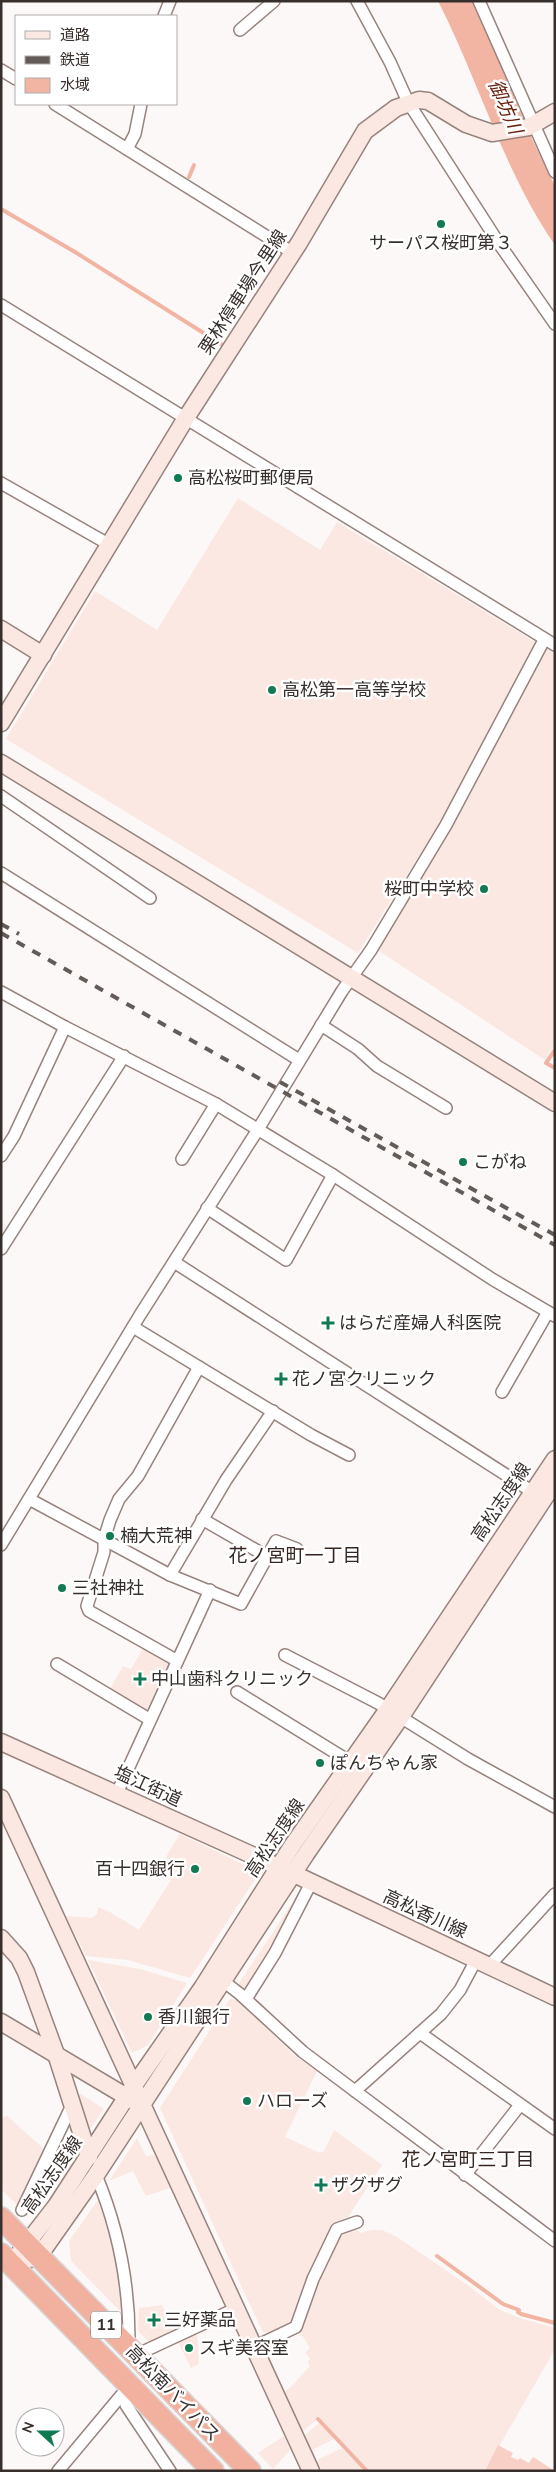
<svg xmlns="http://www.w3.org/2000/svg" width="556" height="2472" font-family="'Nunito Sans','Noto Sans JP',sans-serif">
<style>
.built{fill:#fbe8e2}
.green{fill:#f9d0c5}
.water{fill:#f2b5a3}
.lines{fill:none;stroke-linecap:round;stroke-linejoin:round}
.stream{stroke:#f2b5a3;stroke-width:4}
.street-casing{stroke:#97837d;stroke-width:14}
.secondary-casing{stroke:#97837d;stroke-width:19}
.highway-casing{stroke:#d7d5d5;stroke-width:24}
.street{stroke:#fff;stroke-width:11}
.secondary{stroke:#fbe8e2;stroke-width:16}
.highway{stroke:#f2b19e;stroke-width:21}
.rail{stroke:#625b58;stroke-width:4;stroke-dasharray:9 9;stroke-linecap:butt}
.poi-dot{fill:#117a53;stroke:#fff;stroke-width:2}
.labels{text-anchor:middle;dominant-baseline:central;stroke-width:5;stroke-linejoin:round;paint-order:stroke}
.shield{fill:#fff;stroke:#736d6b;stroke-width:1}
.shield-label{font-size:16px;font-weight:bold;fill:#372f2c}
.poi-label{font-size:18px;fill:#372f2c;stroke:#fff;text-anchor:start}
.street-label{font-size:18px;fill:#372f2c;stroke:#fff}
.water-label{font-size:19px;font-style:italic;fill:#68220d;stroke:#fff}
.neighbourhood-label{font-size:19px;fill:#362621;stroke:#fff}
</style>
<rect width="100%" height="100%" fill="#fcf8f7"/>
<g class="built">
<path d="M238,498L320,550L337,522L535,642L441,821L358,953L6,739L95,591L157,630Z"/>
<path d="M546,648L555,653V1045L545,1060L376,949L452,829Z"/>
<path d="M145,1645L173,1664L151,1708L145,1710L110,1689L123,1666L131,1669Z"/>
<path d="M180,1834L253,1869L256,1878L190,1978L128,1960L86,1956L66,1916L92,1918L97,1914L98,1907L110,1912L139,1930L171,1880L164,1877L167,1855Z"/>
<path d="M303,1895L248,1992L241,1989L239,1983L297,1896Z"/>
<path d="M88,1960L140,1969L187,1983L148,2045L132,2053Z"/>
<path d="M230,1999L237,2000L294,2055L317,2071L285,2137L320,2153L324,2151L334,2130L382,2165L348,2217L333,2223L304,2285L292,2322L268,2333L263,2332L244,2292L160,2108Z"/>
<path d="M81,2094L104,2109L91,2128L85,2124L77,2097Z"/>
<path d="M6,2115L45,2150L19,2207L1,2189V2120Z"/>
<path d="M137,2138L146,2156L154,2155L157,2159L170,2188L146,2196L133,2171L109,2181Z"/>
<path d="M98,2200L119,2266L125,2316L71,2261L69,2241Z"/>
<path d="M355,2229L361,2233L371,2230H382L397,2237L469,2286L500,2310L520,2318L555,2328V2349L485,2471H369L319,2418L303,2431L285,2391L290,2388L310,2366L308,2362L310,2358L305,2353L310,2348L300,2332L319,2281L342,2233Z"/>
<path d="M162,2305L175,2332L152,2345L138,2331L139,2308Z"/>
<path d="M197,2330L199,2364L191,2368L177,2340Z"/>
<path d="M319,2423L334,2439L312,2450L305,2435Z"/>
<path d="M284,2436L290,2450L273,2469L258,2453Z"/>
<path d="M342,2448L360,2466L364,2471H322L317,2460Z"/>
</g>
<path class="green" d="M498,2445L513,2453L511,2457L518,2460L520,2458L529,2463L533,2457L555,2471H485Z"/>
<path class="water" d="M438,1H473L533,141L555,186V245C503,170 479,81 438,1Z"/>
<g class="lines">
<g class="stream">
<path d="M189,177L194,165"/>
<path d="M1,209L75,252L221,344"/>
<path d="M555,1050L546,1063L555,1068"/>
<path d="M437,2256L503,2304L519,2310L518,2312L521,2314L555,2323"/>
<path d="M318,2419L367,2471"/>
</g>
<defs>
<g id="street">
<path d="M357,1L390,62L408,102L500,245L555,324"/>
<path d="M479,1L555,172"/>
<path d="M164,16L170,1"/>
<path d="M240,30L274,1"/>
<path d="M1,70L16,79"/>
<path d="M55,104L293,253"/>
<path d="M127,149L135,134L141,104"/>
<path d="M1,305L555,645"/>
<path d="M1,483L110,545"/>
<path d="M1,796L150,898"/>
<path d="M1,873L299,1060"/>
<path d="M1,992L65,1027L216,1104L333,1175L492,1279L555,1316"/>
<path d="M321,1025L358,1049L377,1066L446,1108"/>
<path d="M1,1156L14,1136L65,1027"/>
<path d="M182,1159L216,1104"/>
<path d="M207,1208L286,1260L333,1175"/>
<path d="M1,1249L124,1056"/>
<path d="M174,1262L539,1496"/>
<path d="M133,1327L311,1435L349,1455"/>
<path d="M502,1392L548,1312"/>
<path d="M29,1499L170,1575L241,1604L276,1541L297,1549"/>
<path d="M202,1519L268,1557"/>
<path d="M1,1545L140,1315L257,1131L342,991L371,950L446,825L544,640"/>
<path d="M170,1575L226,1480L273,1411"/>
<path d="M285,1655L378,1703L468,1759L555,1807"/>
<path d="M176,1660L89,1611L87,1606L104,1552V1539L110,1520L119,1499L138,1476L199,1367"/>
<path d="M57,1664L149,1719"/>
<path d="M237,1692L357,1766"/>
<path d="M117,1793L210,1590"/>
<path d="M489,1966L555,1894"/>
<path d="M218,1977L240,1994L303,2052L555,2241"/>
<path d="M246,1999L275,1953L311,1883"/>
<path d="M420,2033L555,2129"/>
<path d="M355,2091L441,2014L460,1990L476,1960"/>
<path d="M96,2175C119,2230 130,2289 129,2348"/>
<path d="M465,2175L520,2105"/>
<path d="M22,2210L73,2103"/>
<path d="M254,2347L296,2327L313,2279L337,2229L357,2222"/>
<path d="M136,2355L237,2308"/>
<path d="M128,2387L126,2405L170,2471"/>
<path d="M58,2471L129,2386"/>
</g>
<g id="secondary">
<path d="M1,629L43,655"/>
<path d="M1,723L186,418L299,243L365,131L396,108L419,100L428,101L466,124L492,133L529,127L555,112"/>
<path d="M1,763L555,1103"/>
<path d="M1,1742L294,1874L555,1997"/>
<path d="M1,1798L311,2471"/>
<path d="M1,1938L19,1958L26,1972L57,2057L89,2157"/>
<path d="M1,2022L137,2103"/>
<path d="M30,2259L39,2256L96,2175L306,1854L400,1718L555,1482"/>
<path d="M11,2264L56,2206L133,2087L202,1988L292,1846L388,1709L555,1459"/>
</g>
<g id="highway">
<path d="M1,2218L250,2471"/>
<path d="M1,2254L213,2471"/>
</g>
</defs>
<use href="#street" class="street-casing"/>
<use href="#secondary" class="secondary-casing"/>
<use href="#highway" class="highway-casing"/>
<use href="#street" class="street"/>
<use href="#secondary" class="secondary"/>
<use href="#highway" class="highway"/>
<g class="rail">
<path d="M1,924L19,934"/>
<path d="M1,933L555,1245"/>
<path d="M280,1082L555,1235"/>
</g>
</g>
<g class="poi-dot">
<circle cx="441" cy="224" r="5"/>
<circle cx="178" cy="478" r="5"/>
<circle cx="272" cy="690" r="5"/>
<circle cx="484" cy="889" r="5"/>
<circle cx="463" cy="1162" r="5"/>
<path d="M325.5 1315.5h5v5h5v5h-5v5h-5v-5h-5v-5h5z"/>
<path d="M278.5 1371.5h5v5h5v5h-5v5h-5v-5h-5v-5h5z"/>
<circle cx="110" cy="1536" r="5"/>
<circle cx="62" cy="1588" r="5"/>
<path d="M137.5 1671.5h5v5h5v5h-5v5h-5v-5h-5v-5h5z"/>
<circle cx="320" cy="1763" r="5"/>
<circle cx="195" cy="1869" r="5"/>
<circle cx="148" cy="2017" r="5"/>
<circle cx="247" cy="2101" r="5"/>
<path d="M318.5 2177.5h5v5h5v5h-5v5h-5v-5h-5v-5h5z"/>
<path d="M151.5 2312.5h5v5h5v5h-5v5h-5v-5h-5v-5h5z"/>
<circle cx="189" cy="2348" r="5"/>
</g>
<g class="labels">
<rect class="shield" x="91" y="2311.5" width="30" height="27" rx="4"/>
<g class="shield-label">
<text x="106" y="2325">11</text>
</g>
<g class="poi-label">
<text x="441" y="243" text-anchor="middle">サーパス桜町第３</text>
<text x="188" y="478">高松桜町郵便局</text>
<text x="282" y="690">高松第一高等学校</text>
<text x="474" y="889" text-anchor="end">桜町中学校</text>
<text x="473" y="1162">こがね</text>
<text x="339" y="1323">はらだ産婦人科医院</text>
<text x="292" y="1379">花ノ宮クリニック</text>
<text x="120" y="1536">楠大荒神</text>
<text x="72" y="1588">三社神社</text>
<text x="151" y="1679">中山歯科クリニック</text>
<text x="330" y="1763">ぽんちゃん家</text>
<text x="185" y="1869" text-anchor="end">百十四銀行</text>
<text x="158" y="2017">香川銀行</text>
<text x="257" y="2101">ハローズ</text>
<text x="331" y="2185">ザグザグ</text>
<text x="164" y="2320">三好薬品</text>
<text x="199" y="2348">スギ美容室</text>
</g>
<g class="street-label">
<text transform="translate(243 292) rotate(-57)">栗林停車場今里線</text>
<text transform="translate(501 1502) rotate(-56)">高松志度線</text>
<text transform="translate(148 1786) rotate(25)">塩江街道</text>
<text transform="translate(275 1838) rotate(-56)">高松志度線</text>
<text transform="translate(425 1914) rotate(25)">高松香川線</text>
<text transform="translate(52 2175) rotate(-55)">高松志度線</text>
<text transform="translate(173 2393) rotate(46)">高松南バイパス</text>
</g>
<g class="water-label">
<text transform="translate(505 107) rotate(67)">御坊川</text>
</g>
<g class="neighbourhood-label">
<text x="295" y="1556">花ノ宮町一丁目</text>
<text x="468" y="2160">花ノ宮町三丁目</text>
</g>
</g>
<rect width="556" height="2472" fill="none" stroke="#372f2c" stroke-width="5"/>
<rect x="15" y="15" width="162" height="90" fill="#ffffff" stroke="#afacab"/>
<rect x="25" y="31" width="25" height="8" fill="#fbe8e2" stroke="#afacab"/>
<text x="60" y="40" font-size="15" fill="#372f2c">道路</text>
<rect x="25" y="56" width="25" height="8" fill="#625b58" stroke="#afacab"/>
<text x="60" y="65" font-size="15" fill="#372f2c">鉄道</text>
<rect x="25" y="78" width="25" height="15" fill="#f2b5a3" stroke="#afacab"/>
<text x="60" y="90" font-size="15" fill="#372f2c">水域</text>
<g transform="translate(40 2432) rotate(291)"><circle r="24" fill="#ffffff" stroke="#afacab"/>
<path d="M0-4L9 19L0 12L-9 19Z" fill="#117a53"/>
<text y="-8" font-size="14" font-weight="bold" text-anchor="middle" fill="#372f2c">N</text>
</g>
</svg>
